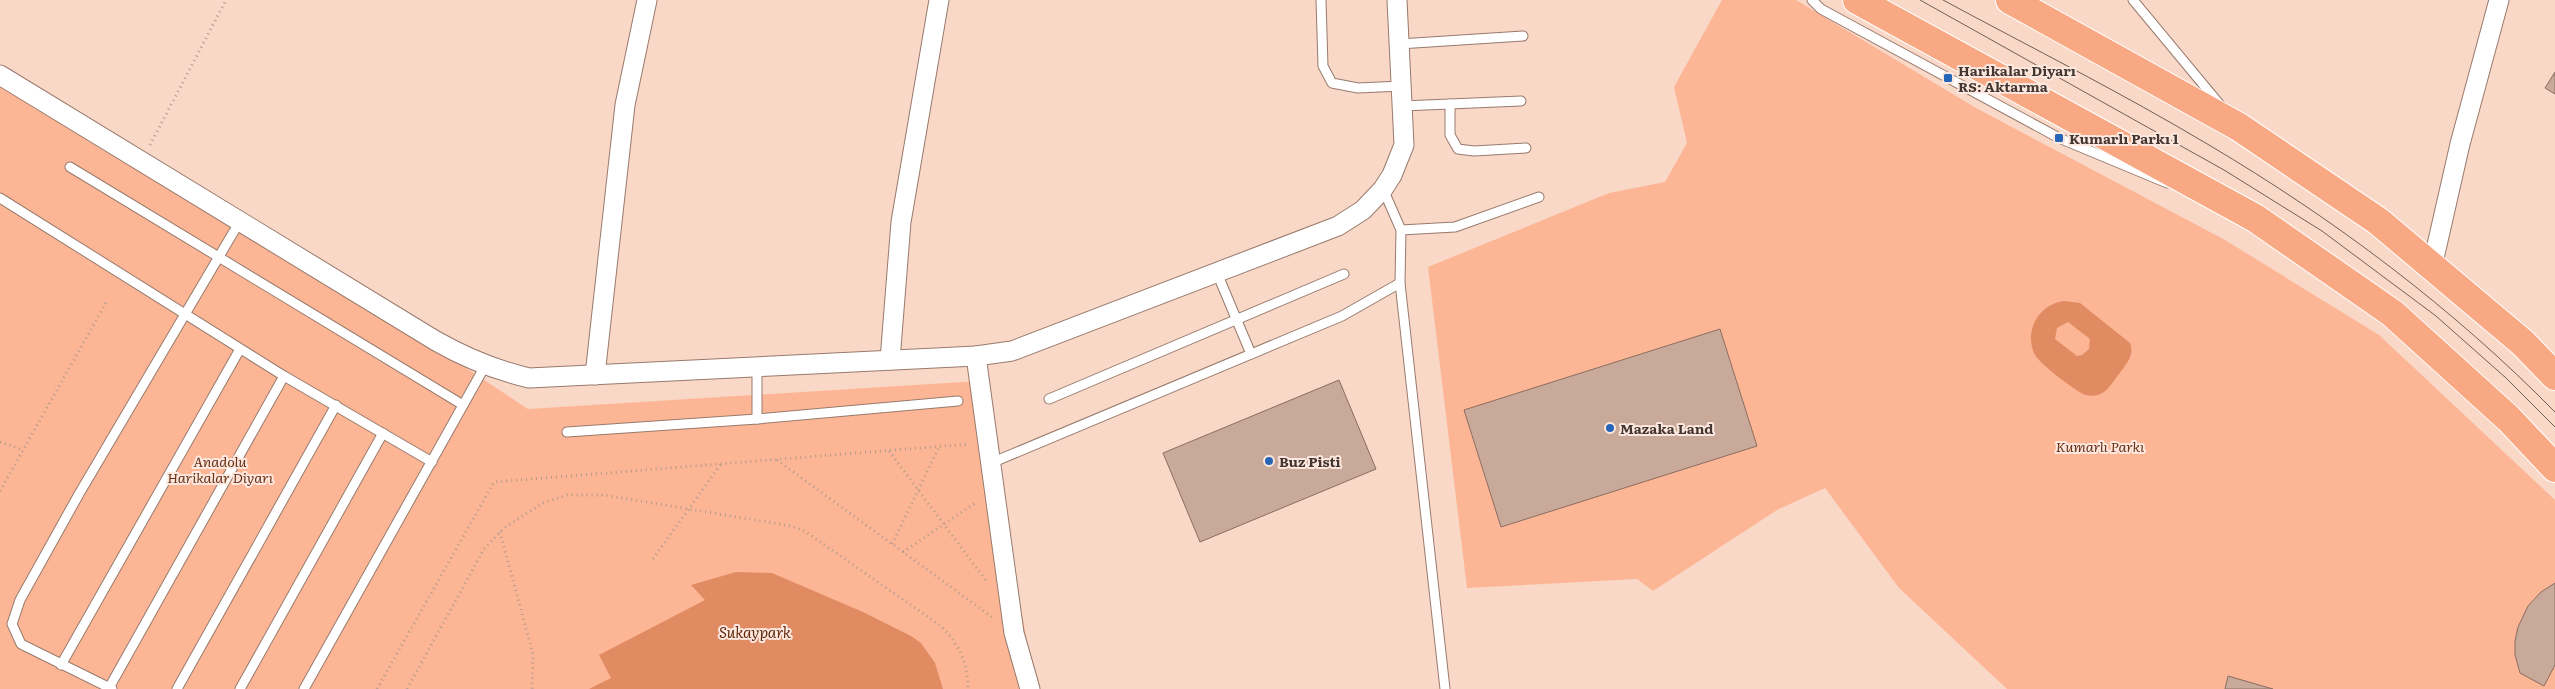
<svg xmlns="http://www.w3.org/2000/svg" width="2555" height="689" font-family="Literata,serif">
<style>
.green{fill:#fdb695}
.water{fill:#e18b62;fill-rule:evenodd}
.building{fill:#c9a99a;stroke:#8a6d5f}
.lines{fill:none;stroke-linecap:round;stroke-linejoin:round}
.lane-casing{stroke:#987a6c;stroke-width:11}
.street-casing{stroke:#987a6c;stroke-width:21}
.highway-casing{stroke:#fff;stroke-width:30}
.path{stroke:#b39a8e;stroke-width:3;stroke-dasharray:1 4;stroke-linecap:butt}
.lane{stroke:#fff;stroke-width:9}
.street{stroke:#fff;stroke-width:19}
.highway{stroke:#f8a883;stroke-width:28}
.tram{stroke:#715f57;stroke-width:1}
.poi-dot{fill:#2566b8;stroke:#fde8df;stroke-width:2}
.labels{text-anchor:middle;dominant-baseline:central;stroke-width:4;stroke-linejoin:round;paint-order:stroke}
.poi-label{font-size:14px;font-weight:bold;fill:#433630;stroke:#fde8df;text-anchor:start}
.park-label{font-size:14px;font-style:italic;fill:#6a3216;stroke:#fde8df}
.water-label{font-size:15px;font-style:italic;fill:#612a0c;stroke:#fde8df}
</style>
<rect width="100%" height="100%" fill="#f9d8c8"/>
<g class="green">
<path d="M1722,0H1796L1976,108L2225,240L2379,335L2555,500V689H2007L1899,588L1825,488L1777,510L1653,591L1637,579L1467,588L1428,267L1609,193L1665,182L1687,143L1674,87Z"/>
<path d="M0,80L325,275L528,409L978,381L1036,689H0Z"/>
</g>
<g class="water">
<path d="M2064,301L2080,303L2130,343C2135,356 2126,364 2119,374C2113,381 2108,392 2098,395C2093,396 2087,396 2083,394C2073,389 2040,364 2035,355C2023,331 2039,304 2064,301ZM2068,322L2090,339L2089,349L2082,355L2077,356L2055,339L2057,328Z"/>
<path d="M736,572L772,573L863,612L911,636L921,643L935,663L943,689H589L611,678L599,655L705,600L691,585Z"/>
</g>
<g class="building">
<path d="M2555,72V94L2545,88Z"/>
<path d="M1720,329L1757,446L1501,527L1464,410Z"/>
<path d="M1339,380L1376,469L1200,542L1163,453Z"/>
<path d="M2555,583V665L2544,686L2520,673L2515,655V641L2518,627L2528,606L2541,592Z"/>
<path d="M2228,676L2273,689H2225Z"/>
</g>
<g class="lines">
<defs>
<g id="lane">
<path d="M1321,0L1323,66L1332,83L1358,88L1401,86"/>
<path d="M1812,0L1821,9L2059,138L2167,183"/>
<path d="M2133,0L2221,106"/>
<path d="M1399,44L1523,36"/>
<path d="M1450,104V135L1458,149L1474,151L1526,148"/>
<path d="M1402,106L1521,101"/>
<path d="M70,167L463,405"/>
<path d="M1383,189L1401,230L1400,283L1445,689"/>
<path d="M0,198L284,376L432,462"/>
<path d="M1401,230L1455,227L1539,197"/>
<path d="M1217,273L1251,354"/>
<path d="M757,367V419"/>
<path d="M1049,399L1344,274"/>
<path d="M567,432L757,419L958,401"/>
<path d="M991,463L1342,316L1400,283"/>
<path d="M61,665L240,349"/>
<path d="M109,688L284,376"/>
<path d="M112,689L21,644L12,624L20,600L79,494L240,221"/>
<path d="M177,689L336,405"/>
<path d="M240,689L383,433"/>
<path d="M304,689L485,366"/>
</g>
<g id="street">
<path d="M0,75L436,341C466,358 495,370 529,378L976,356L1012,351L1338,226L1363,210L1383,189L1392,175L1404,145L1397,0"/>
<path d="M2432,267L2460,144L2499,0"/>
<path d="M976,356L1014,633L1030,689"/>
<path d="M890,360L901,222L939,0"/>
<path d="M595,375L625,105L647,0"/>
</g>
<g id="highway">
<path d="M1857,0L2255,218L2392,313L2509,419L2555,468"/>
<path d="M2010,0L2239,127L2378,221L2523,343L2555,376"/>
</g>
</defs>
<use href="#lane" class="lane-casing"/>
<use href="#street" class="street-casing"/>
<use href="#highway" class="highway-casing"/>
<g class="path">
<path d="M150,145L226,0"/>
<path d="M0,442L23,450"/>
<path d="M889,451L987,582"/>
<path d="M777,460L992,617"/>
<path d="M0,491L107,301"/>
<path d="M500,532L533,654L532,689"/>
<path d="M892,544L939,447"/>
<path d="M903,552L977,502"/>
<path d="M653,559L721,464"/>
<path d="M377,689L494,482L969,444"/>
<path d="M407,689L484,549L504,528L543,503L567,495H604L791,526L806,532L941,626C959,644 968,663 968,689"/>
</g>
<use href="#lane" class="lane"/>
<use href="#street" class="street"/>
<use href="#highway" class="highway"/>
<g class="tram">
<path d="M1920,0L2224,170L2322,231L2436,316L2506,378L2555,427"/>
<path d="M1943,0C2032,48 2122,93 2209,145C2334,219 2453,308 2555,412"/>
</g>
</g>
<g class="poi-dot">
<rect x="1943" y="73" width="10" height="10" rx="2.5"/>
<rect x="2054" y="133" width="10" height="10" rx="2.5"/>
<circle cx="1610" cy="428" r="5"/>
<circle cx="1269" cy="461" r="5"/>
</g>
<g class="labels">
<g class="poi-label">
<text x="1958" y="70">Harikalar Diyarı<tspan x="1958" dy="16">RS: Aktarma</tspan></text>
<text x="2069" y="138">Kumarlı Parkı 1</text>
<text x="1620" y="428">Mazaka Land</text>
<text x="1279" y="461">Buz Pisti</text>
</g>
<g class="park-label">
<text x="2100" y="446">Kumarlı Parkı</text>
<text x="220" y="461">Anadolu<tspan x="220" dy="16">Harikalar Diyarı</tspan></text>
</g>
<g class="water-label">
<text x="755" y="631">Sukaypark</text>
</g>
</g>
</svg>
